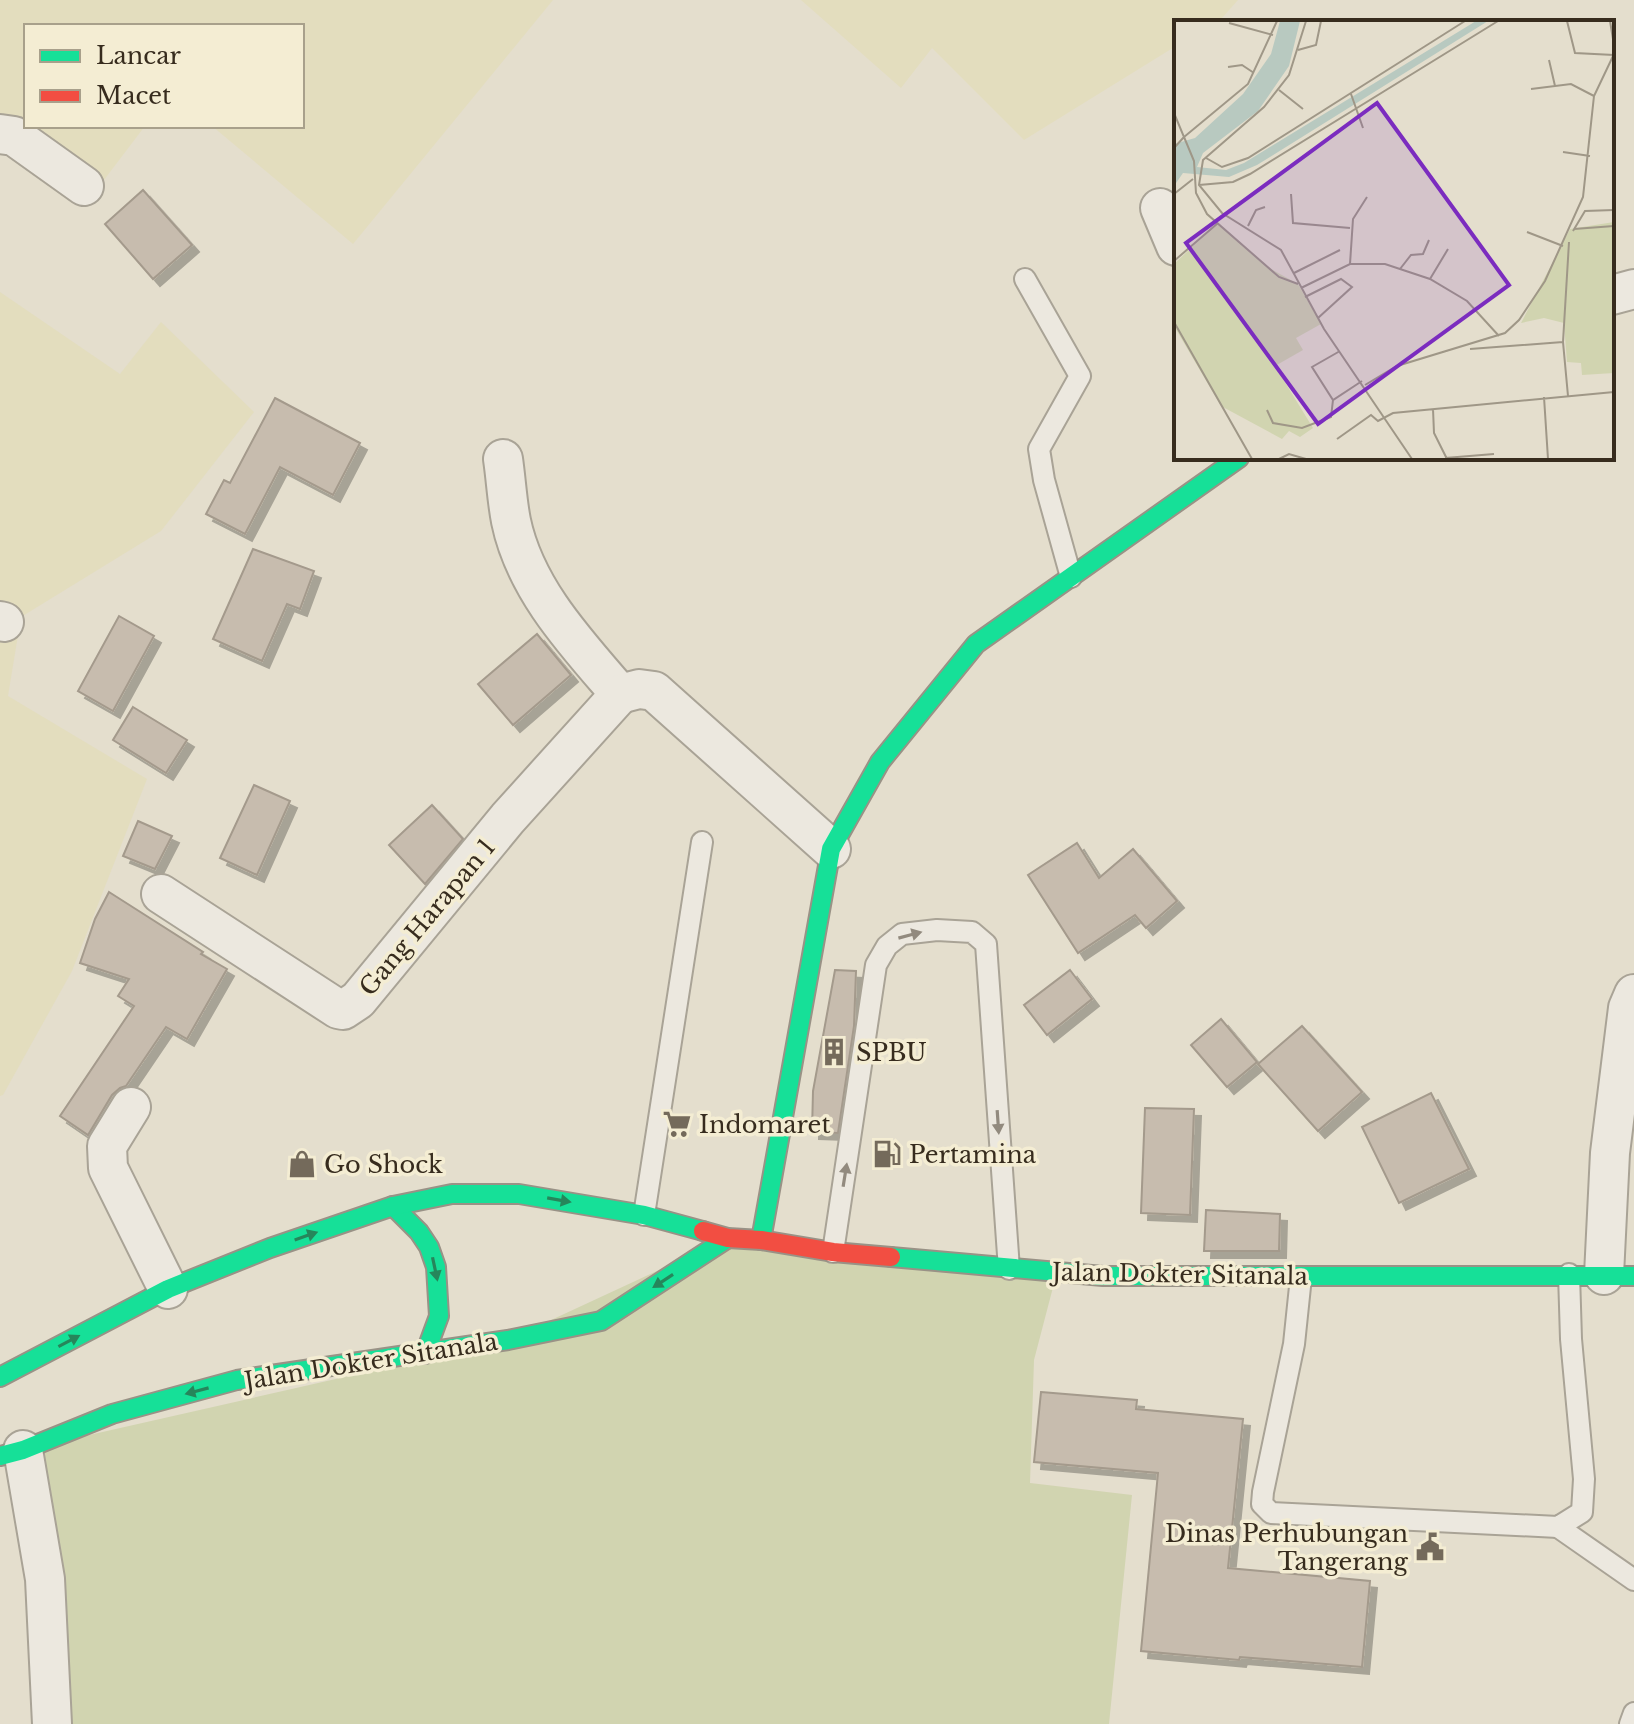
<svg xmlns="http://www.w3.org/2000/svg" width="1634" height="1724" font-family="'Libre Baskerville',serif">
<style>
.farmland{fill:#e3ddbe}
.green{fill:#d1d4b0}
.building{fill:#c7bcae;stroke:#a49a8c;stroke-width:2;filter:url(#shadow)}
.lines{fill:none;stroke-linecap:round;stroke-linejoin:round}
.lane-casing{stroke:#a9a396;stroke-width:24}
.street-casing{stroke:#a9a396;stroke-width:42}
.fast-casing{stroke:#999286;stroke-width:22}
.jam-casing{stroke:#999286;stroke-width:22}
.lane{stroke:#ece8df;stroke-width:20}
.street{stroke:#ece8df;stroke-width:38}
.fast{stroke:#16e098;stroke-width:18}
.jam{stroke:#f24e42;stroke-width:18}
.oneway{fill:#928a7e}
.oneway2{fill:#26865b}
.labels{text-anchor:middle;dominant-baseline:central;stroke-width:7;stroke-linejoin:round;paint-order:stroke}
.street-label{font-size:24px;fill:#372c1e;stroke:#f4edd3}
.poi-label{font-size:24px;fill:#372c1e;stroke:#f4edd3;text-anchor:start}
.inset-road{fill:none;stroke:#9f9787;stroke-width:2}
.view{fill:#7b2cbf;fill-opacity:0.15;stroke:#7b2cbf;stroke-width:4}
.inset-edge{fill:none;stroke:#372c1e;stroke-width:4}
</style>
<defs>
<filter id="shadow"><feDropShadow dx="7" dy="7" stdDeviation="0" flood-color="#0004"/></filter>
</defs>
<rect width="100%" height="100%" fill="#e4decd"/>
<g class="farmland">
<path d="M0,0H553L353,244L212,126H302V26H26V126H145L85,205L0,145Z"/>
<path d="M801,0H1238L1222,18L1216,22H1176V46L1024,140L932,48L901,88Z"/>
<path d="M0,292L120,374L161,322L254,412L161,531L21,617L8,696L147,779L72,971L3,1095L0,1096Z"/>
</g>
<path class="green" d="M728,1238L1057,1272L1034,1360L1030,1483L1132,1495L1109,1724H57L23,1450L508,1340Z"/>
<g class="building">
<path d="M143,190L192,245L153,279L105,224Z"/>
<path d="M275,398L360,443L333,495L280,467L245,534L206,514L224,480L230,483Z"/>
<path d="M253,549L314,571L300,609L287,604L262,661L213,639Z"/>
<path d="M119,616L154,636L113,711L78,691Z"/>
<path d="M537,634L571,675L513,725L478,684Z"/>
<path d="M133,707L187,740L166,773L113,740Z"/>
<path d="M254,785L290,801L257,875L220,858Z"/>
<path d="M432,805L463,839L425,884L389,845Z"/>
<path d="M138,821L172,836L155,869L123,856Z"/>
<path d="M1077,843L1099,878L1133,849L1177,901L1146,928L1135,915L1078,953L1028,875Z"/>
<path d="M109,892L203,952L201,954L227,969L187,1039L166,1027L126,1086L120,1088L112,1095L88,1135L60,1116L134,1006L118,996L129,979L80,963L95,919Z"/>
<path d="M835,970L856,971L854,1026L838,1133L812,1132L813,1091Z"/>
<path d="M1070,970L1092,999L1047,1035L1024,1005Z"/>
<path d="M1221,1019L1257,1062L1227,1087L1191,1045Z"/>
<path d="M1302,1026L1362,1092L1318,1131L1258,1064Z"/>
<path d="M1431,1093L1469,1169L1399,1203L1362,1127Z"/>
<path d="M1145,1108L1194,1109L1190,1215L1141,1213Z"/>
<path d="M1206,1210L1280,1214L1279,1251H1204Z"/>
<path d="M1041,1392L1137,1400L1136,1409L1243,1419L1228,1568L1370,1581L1362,1667L1240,1657L1239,1660L1141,1651L1158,1473L1034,1462Z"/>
</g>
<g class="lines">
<defs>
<g id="lane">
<path d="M1025,279L1080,376L1039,449L1044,480L1071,577"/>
<path d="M644,1215L702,842"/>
<path d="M833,1252L876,965L887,946L902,934L937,930L972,932L986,944L1009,1269"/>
<path d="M1301,1277L1294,1344L1263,1492L1262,1504L1271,1513L1558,1527L1582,1512L1584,1479L1571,1339L1569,1274"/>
<path d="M1558,1527L1634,1580"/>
<path d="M1630,1724L1634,1713"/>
</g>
<g id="street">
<path d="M0,134L14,136L84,186"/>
<path d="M1160,208L1176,246"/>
<path d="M1612,295L1634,289"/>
<path d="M503,459C506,479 507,501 511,521C525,589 576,643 620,694"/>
<path d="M0,621L4,622"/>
<path d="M620,694L639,689L654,691L831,849"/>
<path d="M161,894L338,1009L343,1010L358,1000L508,818L620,694"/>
<path d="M131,1107L107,1146L108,1168L168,1289"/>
<path d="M1604,1275L1610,1153L1628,1008L1634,994"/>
<path d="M23,1450L45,1579L52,1724"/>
</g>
<g id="fast">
<path d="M393,1206L419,1232L429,1247L436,1267L439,1316L425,1354"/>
<path d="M761,1240L831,849L880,762L976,644L1239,458"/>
<path d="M891,1257L1103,1276H1634"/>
<path d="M0,1377L168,1289L270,1248L393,1206L452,1194H519L644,1215L703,1231"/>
<path d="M0,1456L23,1450L112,1414L237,1380L508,1340L601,1321L728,1238"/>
</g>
<path id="jam" d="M703,1231L728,1238L761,1240L833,1252L891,1257"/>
</defs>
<use href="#lane" class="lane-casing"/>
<use href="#street" class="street-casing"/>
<use href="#fast" class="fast-casing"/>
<use href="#jam" class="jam-casing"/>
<use href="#lane" class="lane"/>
<use href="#street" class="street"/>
<use href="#fast" class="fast"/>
<use href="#jam" class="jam"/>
</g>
<defs><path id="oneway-solid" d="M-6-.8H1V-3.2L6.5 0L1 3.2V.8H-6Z" transform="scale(2)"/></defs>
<g class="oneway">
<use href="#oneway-solid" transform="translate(910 935) rotate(-15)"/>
<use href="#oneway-solid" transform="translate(998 1122) rotate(86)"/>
<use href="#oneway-solid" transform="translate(845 1175) rotate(-81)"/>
</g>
<g class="oneway2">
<use href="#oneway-solid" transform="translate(559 1200) rotate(10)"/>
<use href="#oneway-solid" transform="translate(306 1236) rotate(-19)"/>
<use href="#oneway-solid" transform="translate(435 1269) rotate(78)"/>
<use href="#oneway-solid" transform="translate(663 1281) rotate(147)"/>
<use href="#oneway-solid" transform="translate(69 1341) rotate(-28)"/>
<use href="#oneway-solid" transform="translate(197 1391) rotate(165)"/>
</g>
<defs>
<symbol id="building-bare" viewBox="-9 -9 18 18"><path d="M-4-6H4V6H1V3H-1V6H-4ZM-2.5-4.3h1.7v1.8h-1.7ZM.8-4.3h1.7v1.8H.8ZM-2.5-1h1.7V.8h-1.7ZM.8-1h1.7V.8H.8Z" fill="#746a5b" stroke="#f4edd3" stroke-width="2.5" paint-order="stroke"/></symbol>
<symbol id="supermarket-bare" viewBox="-9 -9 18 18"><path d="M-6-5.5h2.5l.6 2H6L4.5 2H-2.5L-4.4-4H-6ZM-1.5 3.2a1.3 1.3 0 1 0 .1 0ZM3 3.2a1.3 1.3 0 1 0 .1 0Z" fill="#746a5b" stroke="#f4edd3" stroke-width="2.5" paint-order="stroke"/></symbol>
<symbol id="fuel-bare" viewBox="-9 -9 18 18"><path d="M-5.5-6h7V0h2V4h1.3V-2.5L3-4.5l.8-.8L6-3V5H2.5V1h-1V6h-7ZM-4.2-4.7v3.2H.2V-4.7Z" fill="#746a5b" stroke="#f4edd3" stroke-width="2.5" paint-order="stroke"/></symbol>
<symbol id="shop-bare" viewBox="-9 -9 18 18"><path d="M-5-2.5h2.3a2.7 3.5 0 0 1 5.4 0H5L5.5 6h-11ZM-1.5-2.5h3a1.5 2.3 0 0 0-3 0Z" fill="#746a5b" stroke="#f4edd3" stroke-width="2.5" paint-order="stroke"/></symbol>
<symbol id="civic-bare" viewBox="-9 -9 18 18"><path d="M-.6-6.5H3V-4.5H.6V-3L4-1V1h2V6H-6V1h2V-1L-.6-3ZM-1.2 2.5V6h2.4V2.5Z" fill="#746a5b" stroke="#f4edd3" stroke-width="2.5" paint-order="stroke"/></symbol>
</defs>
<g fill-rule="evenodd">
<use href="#building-bare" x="814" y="1032" width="40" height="40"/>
<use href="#supermarket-bare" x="657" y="1104" width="40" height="40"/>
<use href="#fuel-bare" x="867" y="1134" width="40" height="40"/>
<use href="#shop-bare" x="282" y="1144" width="40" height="40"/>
<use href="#civic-bare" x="1410" y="1527" width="40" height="40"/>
</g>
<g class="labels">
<g class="street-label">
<text transform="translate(427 917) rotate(-50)">Gang Harapan 1</text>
<text transform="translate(1180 1274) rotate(1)">Jalan Dokter Sitanala</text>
<text transform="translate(371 1361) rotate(-9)">Jalan Dokter Sitanala</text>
</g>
<g class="poi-label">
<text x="856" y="1052">SPBU</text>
<text x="699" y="1124">Indomaret</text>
<text x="909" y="1154">Pertamina</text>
<text x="324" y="1164">Go Shock</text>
<text x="1408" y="1533" text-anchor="end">Dinas Perhubungan<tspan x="1408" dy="28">Tangerang</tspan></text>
</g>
</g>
<g transform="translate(1174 20)">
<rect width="440" height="440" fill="#e4decd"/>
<path d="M440,202V353L408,355L407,343L393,342L390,303L370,298L347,303L396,209ZM44,203L95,248L124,264L147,304L122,318L129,330L101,346L139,408L126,417L115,411L108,419L47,386L0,306V244Z" fill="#d1d4b0"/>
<path d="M106,1H126L115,46L84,91L29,133L23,147L52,150L70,143L302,1H314L83,145L55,157L9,153L0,166V124L21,118L69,74L97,34Z" fill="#b8c9c0"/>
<path class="inset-road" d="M103,1L74,64L10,117L20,141L22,173L33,194L105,257L124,264M132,1L115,55L90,87L29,140L25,165L48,193L107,230L150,309L238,439M393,1L401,33L440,35M436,1L440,25M55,3L99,15M124,30L142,25L147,1M375,40L381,66M54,47L68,45L80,53M357,69L397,64L420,76M105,70L129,89M177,74L189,108M0,93L10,117L0,128M389,132L416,136M32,138L48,147L74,138L291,1M25,165L59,162L76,154L324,1M0,174L19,159M117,174L119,203L176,208M74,206L82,190L91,187M400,209L440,206M399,211L411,191L440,190M353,212L389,226M0,241L44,203M176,244L179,199L193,177M226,249L237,235L249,234L255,220M120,253L166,230M256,259L274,229M127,268L176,244H211L256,259L293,281L325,316M131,277L167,259L178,267L144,298M0,302L78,439M296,329L389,322M166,331L138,347L159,380L188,361M191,365L223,346L331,313L345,300L371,261L409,177L420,76L440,34M394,376L389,322L395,222M370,377L374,439M259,389L260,413L273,439M93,390L99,403L128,408L157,397L159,380M163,419L197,395L204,401L219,393L440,372M271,438L320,434M105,439L115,434L132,439"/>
<path class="view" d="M203,83L335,265L144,404L12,223Z"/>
<rect width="440" height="440" class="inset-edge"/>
</g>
<rect x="24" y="24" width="280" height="104" fill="#f4edd3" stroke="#a8a08b" stroke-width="2"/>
<rect x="40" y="50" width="40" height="12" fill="#16e098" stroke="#a8a08b" stroke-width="2"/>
<text x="96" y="64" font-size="24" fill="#372c1e">Lancar</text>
<rect x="40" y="90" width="40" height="12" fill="#f24e42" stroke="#a8a08b" stroke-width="2"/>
<text x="96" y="104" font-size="24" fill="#372c1e">Macet</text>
</svg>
